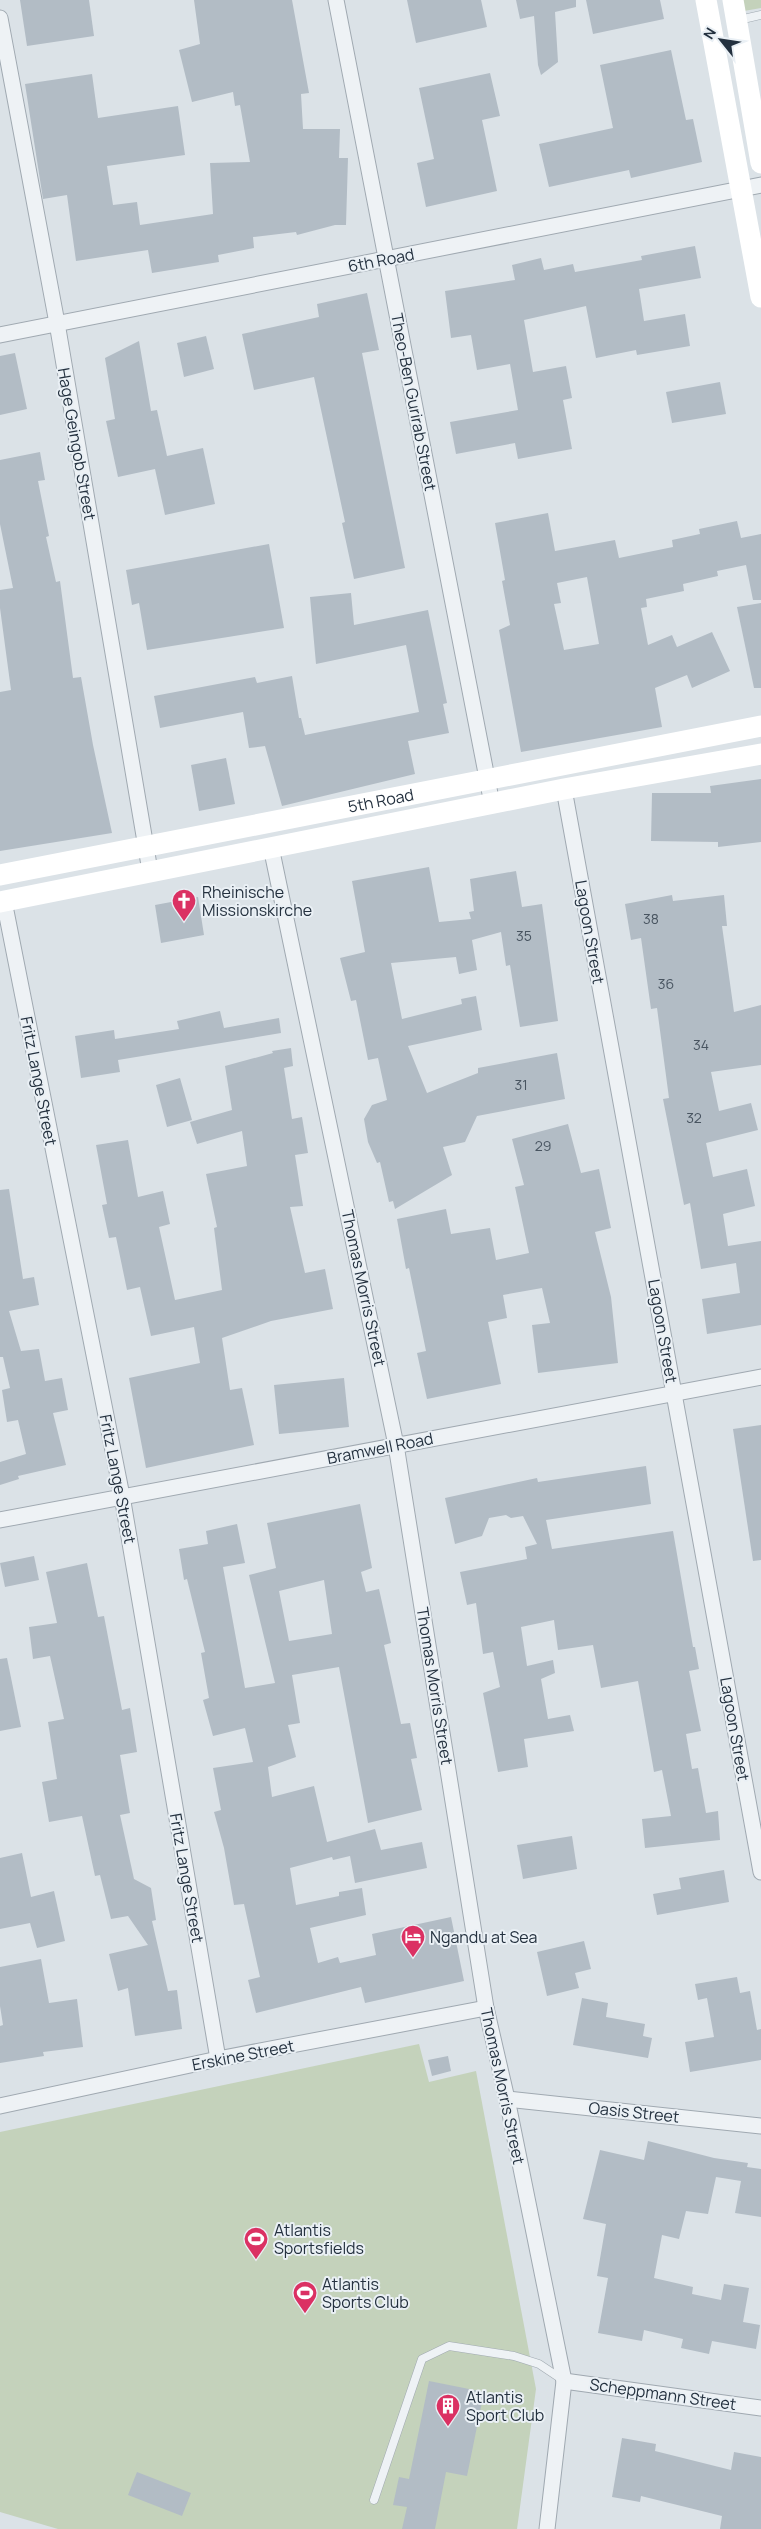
<svg xmlns="http://www.w3.org/2000/svg" width="761" height="2529" font-family="Manrope,sans-serif">
<style>
.green{fill:#c4d2bb}
.building{fill:#b2bcc5;fill-rule:evenodd}
.lines{fill:none;stroke-linecap:round;stroke-linejoin:round}
.lane-casing{stroke:#a0a9b1;stroke-width:9}
.street-casing{stroke:#a0a9b1;stroke-width:17}
.lane{stroke:#eef2f5;stroke-width:8}
.street{stroke:#eef2f5;stroke-width:15}
.secondary{stroke:#fff;stroke-width:21}
.labels{text-anchor:middle;dominant-baseline:central;stroke-width:4;stroke-linejoin:round;paint-order:stroke}
.number-label{font-size:14px;fill:#485460}
.street-label{font-size:16px;fill:#24313f;stroke:#eaf0f5}
.poi-label{font-size:16px;fill:#24313f;stroke:#eaf0f5;text-anchor:start}
</style>
<rect width="100%" height="100%" fill="#dbe2e7"/>
<g class="green">
<path d="M742,0H761V8L744,11Z"/>
<path d="M419,2044L429,2082L476,2071L536,2389L517,2529H58L0,2512V2132Z"/>
</g>
<g class="building">
<path d="M20,0H89L94,36L27,46Z"/>
<path d="M194,0H292L309,93L301,94L303,129H340L339,158H348L346,225H335L297,235L296,232L253,237L254,248L218,255L219,262L152,273L148,250L76,261L67,195L43,199L25,84L92,74L98,118L178,106L185,155L107,166L113,205L137,202L140,225L213,214L210,163L250,162L240,105L235,106L233,92L192,102L179,50L200,44Z"/>
<path d="M407,0H481L487,27L416,43Z"/>
<path d="M516,0H576V7L555,12L558,62L541,75L538,65L534,16L520,19Z"/>
<path d="M586,0H660L664,19L593,34Z"/>
<path d="M671,50L686,120L693,119L702,162L631,178L629,170L549,187L539,144L613,128L600,65Z"/>
<path d="M490,73L500,116L482,120L497,191L426,207L417,163L434,159L419,88Z"/>
<path d="M695,246L701,278L639,289L644,321L685,314L690,346L637,355L636,350L596,358L586,306L524,320L533,372L566,366L572,398L563,400L572,449L518,459L515,443L456,454L450,422L518,410L510,364L477,370L471,335L451,338L445,291L515,280L512,265L541,258L544,270L573,264L575,272L642,260L641,256Z"/>
<path d="M367,293L379,350L362,353L405,568L354,579L342,523L345,522L314,377L254,390L242,334L319,317L317,304Z"/>
<path d="M206,336L214,369L184,377L177,343Z"/>
<path d="M139,341L151,411L157,410L167,456L203,448L215,504L165,515L155,469L118,477L106,421L115,419L105,358Z"/>
<path d="M15,353L27,409L0,415V356Z"/>
<path d="M720,382L726,414L672,423L666,392Z"/>
<path d="M40,452L45,480L38,481L49,536L46,537L56,582L60,581L73,678L81,677L93,745L112,833L0,851V692L11,690L0,608V590L13,588L0,524V460Z"/>
<path d="M548,513L555,551L615,540L619,558L673,547L672,540L700,534L699,529L737,521L741,538L761,534V600H753L746,565L717,571L718,576L683,584L684,591L646,599L647,607L641,608L648,645L672,635L677,647L712,632L730,671L692,688L687,675L655,688L662,727L521,752L499,630L510,625L502,581L505,580L495,523ZM587,577L599,644L564,650L554,604L561,603L557,583Z"/>
<path d="M269,544L284,628L147,650L139,603L132,605L126,570Z"/>
<path d="M351,593L354,625L428,610L447,703L443,704L449,733L408,741L415,774L282,806L265,746L249,748L243,712L160,728L154,696L255,677L257,683L292,676L299,718H301L305,735L419,712L406,645L316,664L310,597Z"/>
<path d="M761,603V688H754L737,607Z"/>
<path d="M226,758L235,804L199,811L191,765Z"/>
<path d="M761,779V842L718,847V842L651,841L652,793H711L710,786Z"/>
<path d="M429,867L439,922L471,919L469,912L474,911L470,879L516,871L522,907L542,904L558,1021L520,1027L510,965L506,966L501,932L472,940L477,970L459,974L456,957L391,963L402,1019L462,1004L461,999L476,996L482,1030L408,1046L427,1093L478,1073V1068L557,1053L565,1099L477,1116L465,1142L443,1147L452,1175L395,1209L393,1201L389,1202L380,1162L377,1163L368,1142L364,1119L372,1105L387,1100L378,1058L368,1060L356,1000L351,1001L340,958L365,952L352,881Z"/>
<path d="M672,895L673,901L724,895L727,926H722L734,1012L761,1005V1065L711,1072L719,1111L751,1103L758,1130L706,1143L713,1177L747,1169L755,1206L723,1214L728,1246L761,1241V1325L707,1334L702,1299L740,1293L736,1263L701,1269L690,1203L684,1205L663,1099L669,1098L657,1008L651,1009L641,938L631,940L625,904Z"/>
<path d="M198,897L204,935L161,943L155,905Z"/>
<path d="M220,1011L224,1028L279,1018L281,1033L118,1060L120,1072L81,1078L75,1036L114,1030L115,1039L179,1029L177,1021Z"/>
<path d="M291,1048L293,1066L284,1068L292,1119L302,1117L308,1153L295,1155L303,1206L290,1207L305,1273L325,1269L333,1309L271,1321L222,1338L230,1390L242,1388L254,1445L146,1468L129,1378L200,1363L194,1327L151,1336L140,1287L127,1290L116,1237L109,1238L102,1205L107,1204L96,1145L128,1140L138,1197L163,1191L170,1224L159,1227L175,1300L222,1290L214,1228L217,1227L206,1174L247,1166L242,1131L197,1144L190,1122L232,1110L225,1066L273,1053L272,1051Z"/>
<path d="M180,1078L192,1120L167,1127L156,1085Z"/>
<path d="M568,1124L581,1173L599,1169L611,1228L595,1232L611,1297L618,1363L538,1373L532,1325L550,1323L542,1288L503,1295L507,1318L488,1322L501,1384L427,1399L417,1353L426,1351L409,1268L406,1269L397,1219L446,1209L451,1234L490,1228L496,1260L529,1253L515,1187L524,1185L512,1139Z"/>
<path d="M9,1189L23,1279L34,1277L39,1305L9,1311L21,1351L39,1349L45,1381L62,1378L68,1410L53,1413L66,1465L18,1476L19,1479L0,1485V1462L26,1454L18,1420L7,1422L2,1390L10,1388L3,1357H0V1190Z"/>
<path d="M344,1378L349,1427L279,1434L274,1385Z"/>
<path d="M761,1425V1560L753,1561L733,1429Z"/>
<path d="M646,1466L651,1504L546,1520L552,1549L673,1531L693,1647H695L699,1669L689,1671L701,1731L686,1734L692,1769L698,1768L706,1813L718,1811L720,1840L645,1848L642,1819L671,1816L662,1770L654,1772L638,1681L601,1688L593,1645L558,1650L554,1620L521,1627L527,1666L553,1660L555,1673L541,1679L548,1719L570,1715L574,1731L524,1739L528,1767L498,1772L483,1693L500,1687L493,1652L483,1654L476,1603L467,1605L460,1572L527,1559L525,1547L537,1544L523,1516L511,1518L506,1515L489,1518L482,1536L455,1544L445,1498L537,1478L538,1482Z"/>
<path d="M360,1504L372,1568L361,1572L366,1592L379,1589L391,1643L384,1645L401,1724L410,1723L417,1758L411,1759L422,1810L368,1823L339,1667L292,1675L300,1723L288,1725L296,1757L268,1767L272,1797L314,1786L327,1842L375,1829L381,1850L422,1842L427,1868L355,1883L350,1856L333,1860L332,1857L290,1868L296,1905L339,1896V1892L362,1888L366,1915L310,1928L318,1963L338,1957L340,1963L376,1955L372,1934L451,1917L464,1981L365,2003L361,1987L256,2013L248,1980L260,1977L244,1904L234,1905L224,1848L214,1812L221,1810L213,1768L253,1762L245,1728L213,1736L203,1700L209,1698L201,1653L205,1652L187,1579L184,1580L179,1549L208,1544L206,1531L237,1524L245,1563L223,1567L245,1688L275,1683L249,1575L276,1568L267,1523ZM324,1580L332,1634L289,1641L279,1591Z"/>
<path d="M34,1556L39,1580L5,1587L0,1563Z"/>
<path d="M87,1563L98,1617L104,1616L122,1710L130,1708L137,1752L120,1755L130,1813L120,1815L134,1879L151,1888L156,1920L152,1921L168,1991L177,1990L182,2029L135,2036L128,1988L118,1991L109,1954L148,1945L128,1916L111,1919L100,1875L95,1876L82,1816L49,1822L42,1782L57,1779L48,1722L64,1719L50,1656L33,1659L29,1627L57,1623L46,1572Z"/>
<path d="M7,1658L21,1727L0,1731V1659Z"/>
<path d="M572,1836L577,1869L523,1879L517,1845Z"/>
<path d="M22,1853L31,1897L54,1891L65,1941L37,1948L30,1923L0,1929V1858Z"/>
<path d="M724,1870L729,1902L657,1915L653,1894L681,1889L679,1878Z"/>
<path d="M584,1941L591,1969L575,1973L579,1988L547,1996L537,1952Z"/>
<path d="M41,1959L49,2003L77,1999L83,2047L43,2052L44,2056L0,2063V2026L3,2025L0,2006V1967Z"/>
<path d="M737,1977L740,1993L750,1991L757,2030L761,2029V2060L690,2072L685,2042L714,2037L707,1998L698,2000L695,1984Z"/>
<path d="M582,1998L608,2003L606,2017L645,2024L643,2036L652,2038L648,2058L573,2045Z"/>
<path d="M448,2056L451,2071L432,2076L428,2060Z"/>
<path d="M648,2141L714,2158L748,2163L747,2167L761,2169V2217L735,2213L741,2181L716,2177L708,2214L686,2211L679,2239L662,2235L654,2278L693,2287L692,2294L721,2300L724,2284L749,2288L743,2322L760,2325L756,2349L712,2341L709,2354L681,2348L683,2339L644,2330L642,2341L598,2333L608,2278L597,2276L606,2224L583,2219L600,2150L644,2160Z"/>
<path d="M429,2381L484,2392L467,2476L446,2472L435,2529H402L407,2507L393,2505L399,2477L409,2479Z"/>
<path d="M622,2438L656,2444L655,2451L731,2470L734,2452L761,2457V2529H720L722,2516L641,2496L640,2502L612,2497Z"/>
<path d="M137,2472L191,2493L182,2516L128,2495Z"/>
</g>
<g class="lines">
<defs>
<g id="lane">
<path d="M739,20L761,15"/>
<path d="M374,2500L422,2359L449,2346L514,2356L539,2364L563,2380"/>
</g>
<g id="street">
<path d="M336,0L492,804"/>
<path d="M0,18L57,323L150,871"/>
<path d="M0,335L761,185"/>
<path d="M564,789L761,1872"/>
<path d="M271,847L396,1445L486,2008L507,2099L564,2381L547,2529"/>
<path d="M4,901L122,1496L218,2059"/>
<path d="M0,1520L761,1377"/>
<path d="M507,2099L761,2126"/>
<path d="M0,2106L218,2059L486,2008"/>
<path d="M564,2381L761,2408"/>
</g>
</defs>
<use href="#lane" class="lane-casing"/>
<use href="#street" class="street-casing"/>
<use href="#lane" class="lane"/>
<use href="#street" class="street"/>
<g class="secondary">
<path d="M706,0L761,297"/>
<path d="M733,0L761,163"/>
<path id="s1" d="M0,875L761,726"/>
<path d="M0,902L564,789L761,754"/>
</g>
</g>
<defs>
<symbol id="church-pin" viewBox="-11 -11 22 30"><path d="M0 17L-7.5 6A9.5 9.5 0 1 1 7.5 6Z" fill="#db3163" stroke="#eaf0f5"/><path d="M-1.2-6h2.4v3.5h3.3v2.4h-3.3V6h-2.4V-.1h-3.3v-2.4h3.3Z" fill="#fff"/></symbol>
<symbol id="hotel-pin" viewBox="-11 -11 22 30"><path d="M0 17L-7.5 6A9.5 9.5 0 1 1 7.5 6Z" fill="#db3163" stroke="#eaf0f5"/><path d="M-6-4.5h1.5V1H6V5H4.5V3h-9V5H-6ZM-4 0a1.8 1.8 0 1 1 3.6 0ZM.5 0V-2.5h3Q6-2.5 6 0Z" fill="#fff"/></symbol>
<symbol id="stadium-pin" viewBox="-11 -11 22 30"><path d="M0 17L-7.5 6A9.5 9.5 0 1 1 7.5 6Z" fill="#db3163" stroke="#eaf0f5"/><path d="M0-5a6.5 5 0 1 0 0 10a6.5 5 0 1 0 0-10ZM-3.5-1.8h7v3.6h-7Z" fill="#fff"/></symbol>
<symbol id="building-pin" viewBox="-11 -11 22 30"><path d="M0 17L-7.5 6A9.5 9.5 0 1 1 7.5 6Z" fill="#db3163" stroke="#eaf0f5"/><path d="M-4-6H4V6H1V3H-1V6H-4ZM-2.5-4.3h1.7v1.8h-1.7ZM.8-4.3h1.7v1.8H.8ZM-2.5-1h1.7V.8h-1.7ZM.8-1h1.7V.8H.8Z" fill="#fff"/></symbol>
</defs>
<g fill-rule="evenodd">
<use href="#church-pin" x="170" y="887" width="28" height="38"/>
<use href="#hotel-pin" x="399" y="1923" width="28" height="38"/>
<use href="#stadium-pin" x="242" y="2225" width="28" height="38"/>
<use href="#stadium-pin" x="291" y="2279" width="28" height="38"/>
<use href="#building-pin" x="434" y="2392" width="28" height="38"/>
</g>
<g class="labels">
<g class="number-label">
<text x="651" y="918">38</text>
<text x="524" y="935">35</text>
<text x="666" y="983">36</text>
<text x="701" y="1044">34</text>
<text x="521" y="1084">31</text>
<text x="694" y="1117">32</text>
<text x="543" y="1145">29</text>
</g>
<g class="street-label">
<text transform="translate(381 260) rotate(-11)">6th Road</text>
<text transform="translate(414 402) rotate(79)">Theo-Ben Gurirab Street</text>
<text transform="translate(77 444) rotate(80)">Hage Geingob Street</text>
<text stroke="none"><textPath href="#s1" startOffset="388">5th Road</textPath></text>
<text transform="translate(590 932) rotate(80)">Lagoon Street</text>
<text transform="translate(39 1081) rotate(79)">Fritz Lange Street</text>
<text transform="translate(364 1288) rotate(78)">Thomas Morris Street</text>
<text transform="translate(663 1331) rotate(80)">Lagoon Street</text>
<text transform="translate(380 1448) rotate(-11)">Bramwell Road</text>
<text transform="translate(118 1479) rotate(79)">Fritz Lange Street</text>
<text transform="translate(435 1686) rotate(81)">Thomas Morris Street</text>
<text transform="translate(735 1729) rotate(80)">Lagoon Street</text>
<text transform="translate(187 1878) rotate(80)">Fritz Lange Street</text>
<text transform="translate(243 2055) rotate(-11)">Erskine Street</text>
<text transform="translate(503 2086) rotate(78)">Thomas Morris Street</text>
<text transform="translate(634 2112) rotate(6)">Oasis Street</text>
<text transform="translate(663 2394) rotate(8)">Scheppmann Street</text>
</g>
<g class="poi-label">
<text x="202" y="892">Rheinische<tspan x="202" dy="18">Missionskirche</tspan></text>
<text x="430" y="1937">Ngandu at Sea</text>
<text x="274" y="2230">Atlantis<tspan x="274" dy="18">Sportsfields</tspan></text>
<text x="322" y="2284">Atlantis<tspan x="322" dy="18">Sports Club</tspan></text>
<text x="466" y="2397">Atlantis<tspan x="466" dy="18">Sport Club</tspan></text>
</g>
</g>
<g transform="translate(721 40) rotate(300)" stroke="#eaf0f5" stroke-width="4" paint-order="stroke">
<path d="M0-4L9 19L0 12L-9 19Z" fill="#24313f"/>
<text y="-8" font-size="14" font-weight="bold" text-anchor="middle" fill="#24313f">N</text>
</g>
</svg>
